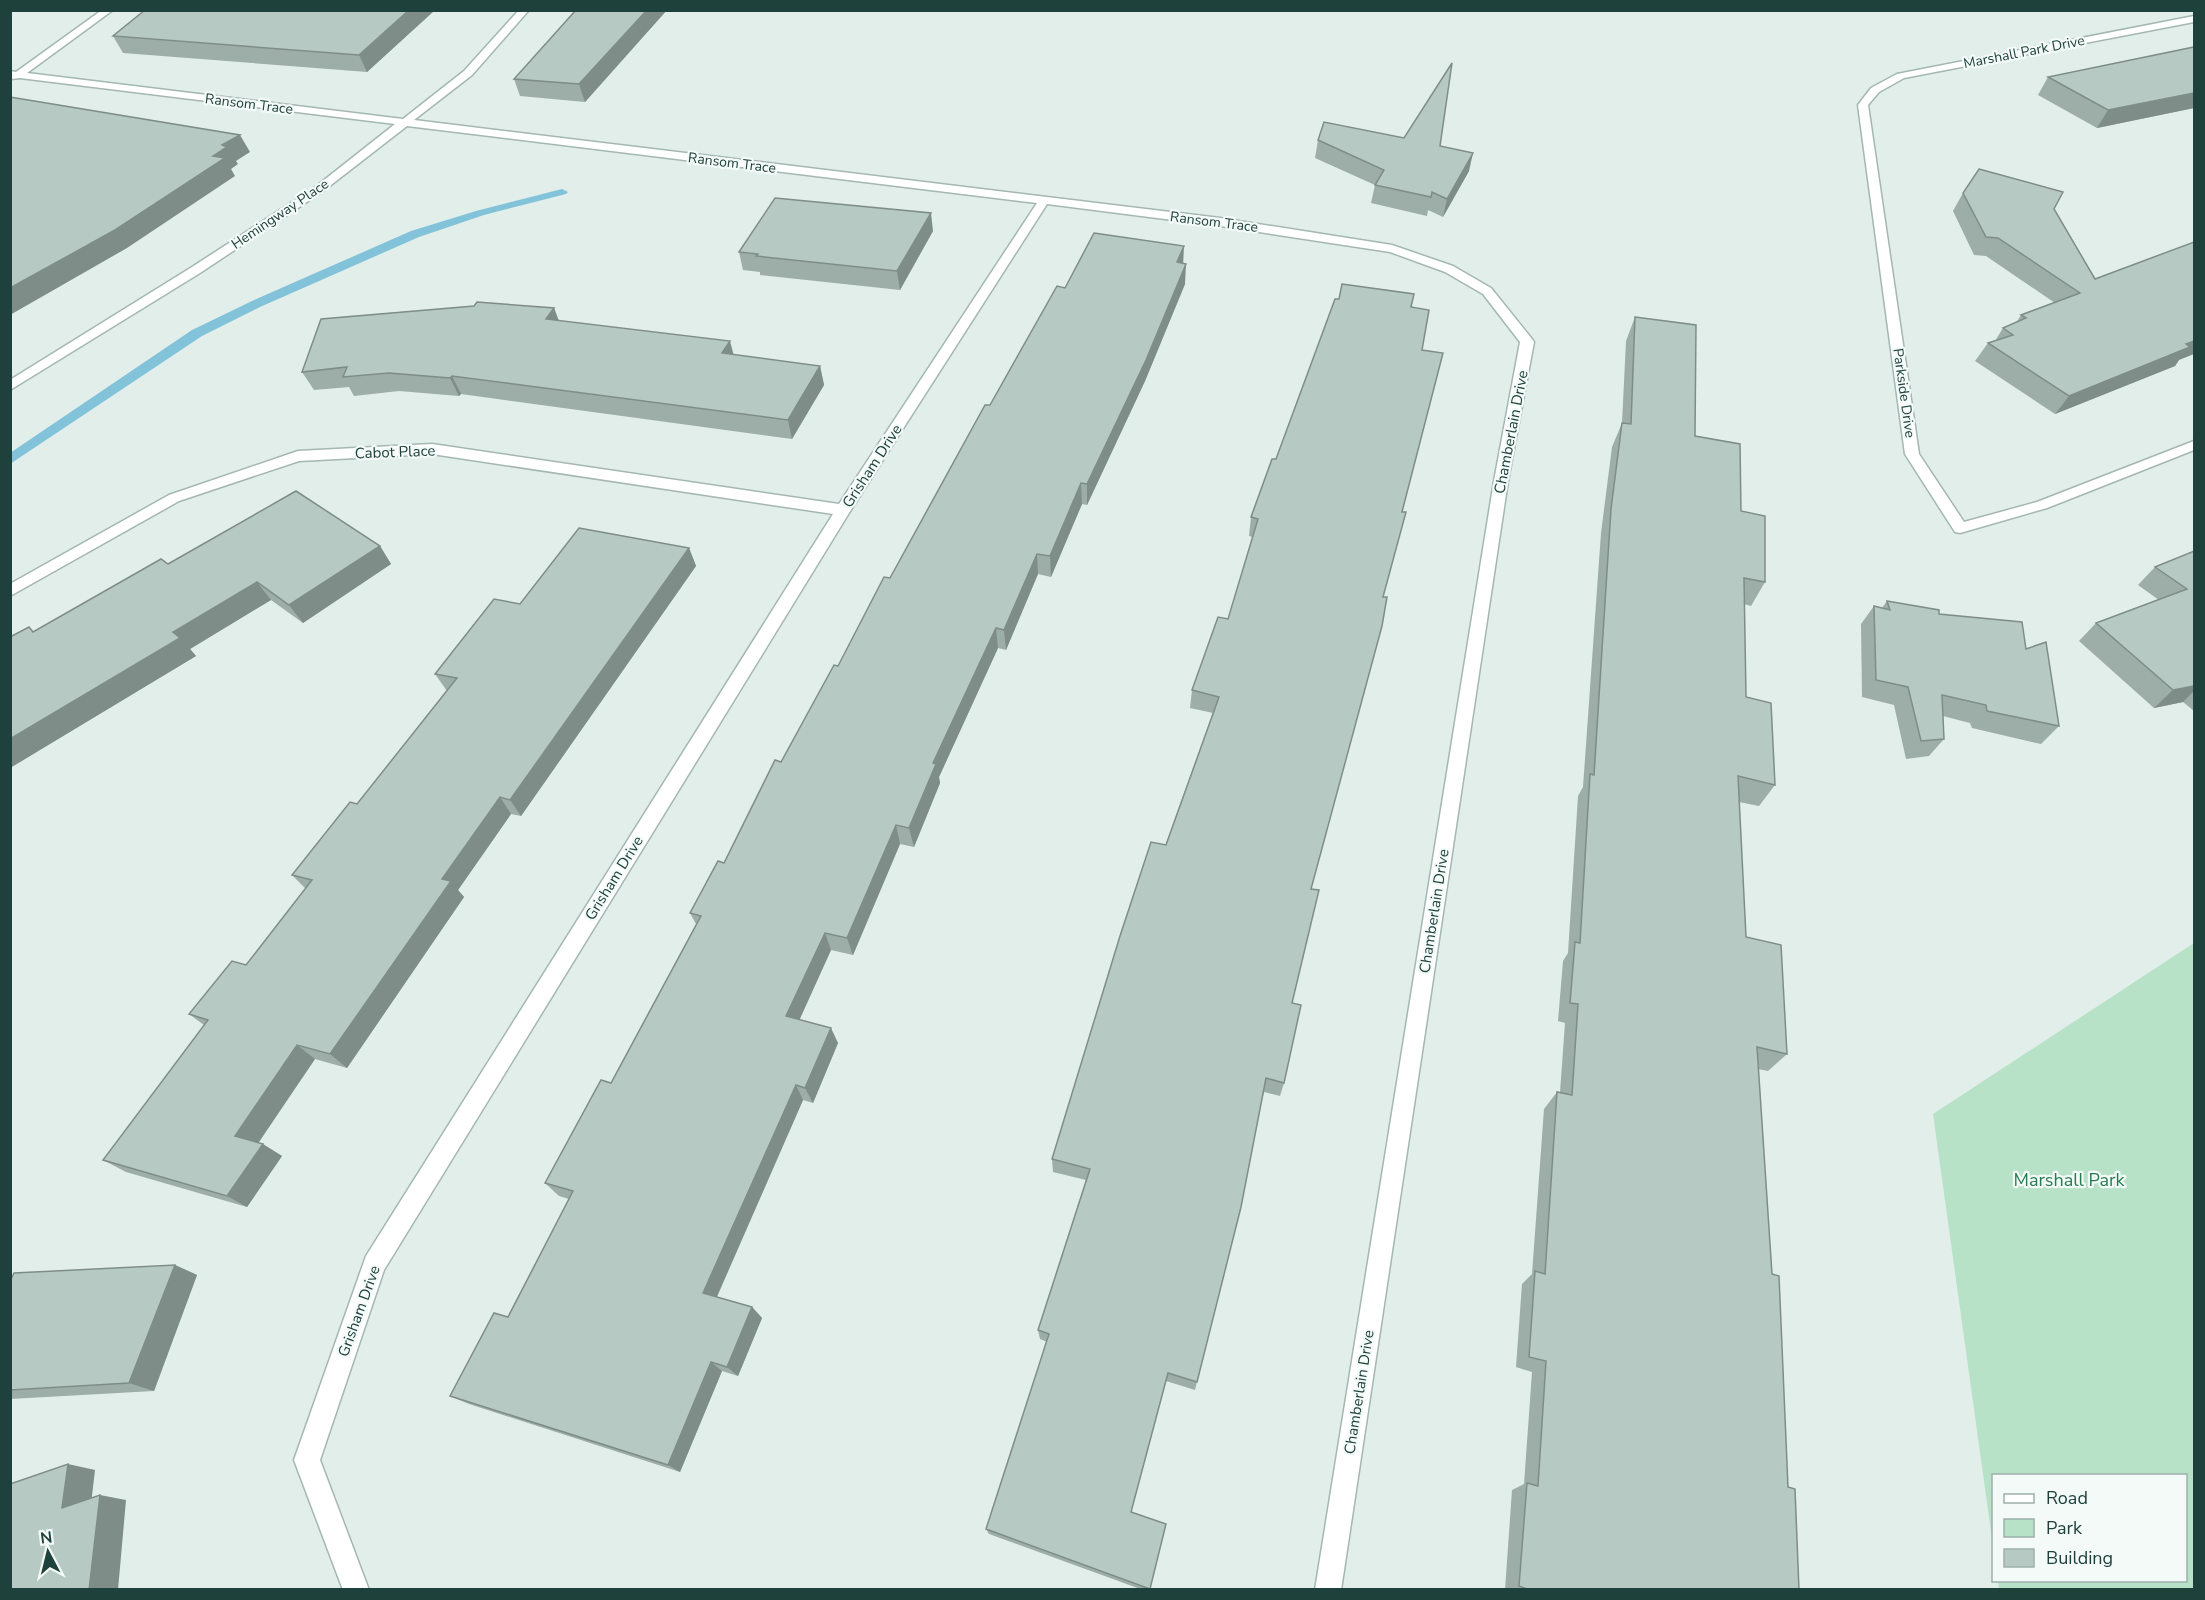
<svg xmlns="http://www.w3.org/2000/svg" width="2205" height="1600" font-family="'Nunito Sans',sans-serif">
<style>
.green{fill:#b8e2c7}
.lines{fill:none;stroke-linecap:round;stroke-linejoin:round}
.stream{fill:#83c3da;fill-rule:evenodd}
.minor-casing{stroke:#a4b7b2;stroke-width:3}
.minor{fill:#fff;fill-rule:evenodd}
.wall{fill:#9dada8}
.shaded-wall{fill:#7f8d88}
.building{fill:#b6c9c3;stroke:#7f8d88;stroke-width:1.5}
.labels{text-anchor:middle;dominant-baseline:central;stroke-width:4.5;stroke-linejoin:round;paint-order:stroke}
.far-street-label{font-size:14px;fill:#1f413c;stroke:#f3faf7}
.street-label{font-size:15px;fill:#1f413c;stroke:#f3faf7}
.near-park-label{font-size:18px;fill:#247d50;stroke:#f3faf7}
</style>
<rect width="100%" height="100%" fill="#e2eeea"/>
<path class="green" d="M2194,943V1589H1999L1998,1581L2186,1580V1476H1994L1993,1546L1933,1114Z"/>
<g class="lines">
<path class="stream" d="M562,189L568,192L566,194L484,215L419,237L260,307L202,336L10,464V453L192,330L252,301L411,231L476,211Z"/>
<defs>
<g id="minor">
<path d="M102,10H113L27,73L403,119L464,71L519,10H529L472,75L414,120L1220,218L1392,245L1453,266L1491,288L1532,339L1534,342L1508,481L1341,1590H1315L1494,481L1520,342L1483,294L1445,272L1390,252L1220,226L1047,204L849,513L384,1270L320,1460L369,1590H343L294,1460L366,1256L833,514L432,454L299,461L179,501L10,596V584L169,495L298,451L432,444L839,504L1037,203L407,126L322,192L200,273L10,390V380L192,267L314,188L395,124L20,78L11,79L10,71L16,72Z"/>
<path d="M2194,16V22L1904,78L1879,92L1868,105L1919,454L1964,522L2037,502L2194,441V450L2047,508L1960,533L1955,532L1905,454L1858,105L1871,88L1897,74Z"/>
</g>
</defs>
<use href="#minor" class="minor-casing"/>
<use href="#minor" class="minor"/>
</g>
<g class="wall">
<path d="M435,10L367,72L123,53L113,36Z"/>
<path d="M576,10H667L585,102L520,96L514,79Z"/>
<path d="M2194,47V108L2097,128L2038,95L2048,77Z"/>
<path d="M1318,140L1440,146L1469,171L1443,217L1428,210L1427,216L1371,203L1375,185L1315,158Z"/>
<path d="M1963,193L2054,209L2095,279L2179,360L2175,366L2055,414L1975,361L1988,343L1995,341L2003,328L2016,323L2021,315L2055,303L1986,256L1974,255L1953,211Z"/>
<path d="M933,231L900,290L760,275V272L743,270L739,252Z"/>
<path d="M1183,263L1185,284L1145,381L1087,505L1082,504L1051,577L1038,574L1006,650L998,648L939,777L940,783L914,847L900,844L853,955L831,950L799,1020L838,1043L813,1103L803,1100L717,1297L752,1307L762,1318L738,1376L722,1371L680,1472L469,1404L450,1396L508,1317L569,1199L559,1196L545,1183L611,1083L696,924L690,913L724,863L781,762L890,578L990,405L1065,288Z"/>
<path d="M1411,307L1422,350L1402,512L1383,597L1311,889L1292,1003L1284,1083L1280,1096L1264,1092L1195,1390L1166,1381L1131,1512L1150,1589L1143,1590L989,1534L986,1529L1047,1342L1040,1339L1038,1330L1086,1180L1053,1172L1052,1159L1213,713L1190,708L1192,690L1228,619L1253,537L1249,536L1251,517L1276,459Z"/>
<path d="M554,308L559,321L734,355L820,366L824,385L792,439L461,394L459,396L399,391L354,396L349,387L314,390L302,372Z"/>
<path d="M1635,317L1695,436L1741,511L1765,582L1751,606L1744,604L1746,697L1775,785L1759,806L1739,802L1746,937L1787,1054L1768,1071L1758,1069L1772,1274L1788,1487L1799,1590H1505L1512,1490L1524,1484L1532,1372L1516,1367L1522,1284L1532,1274L1544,1109L1557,1092H1560L1565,1023L1558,1021L1563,961L1568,953L1578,796L1583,787L1601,533L1612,447L1622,423L1626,341Z"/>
<path d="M380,546L391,564L303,623L271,600L190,649L196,656L10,768V637Z"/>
<path d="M689,548L696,566L521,816L511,814L458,890L464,897L347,1068L315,1059L258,1142L282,1156L247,1207L126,1172L103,1160L204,1025L189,1014L246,965L306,889L292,875L357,804L447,691L435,674L520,604Z"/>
<path d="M2194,551V711L2183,702L2154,708L2079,641L2096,623L2159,600L2138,585L2155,567Z"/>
<path d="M1887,601L1939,614L2026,649L2059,726L2041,744L1972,728L1970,723L1943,716L1944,739L1929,756L1906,759L1894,705L1862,697L1861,624L1874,606L1882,608Z"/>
<path d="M175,1265L197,1275L154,1391L10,1399V1281Z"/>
</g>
<g class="shaded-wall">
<path d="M409,10H435L367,72L359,55Z"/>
<path d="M647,10H667L585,102L579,84Z"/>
<path d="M2194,93V108L2097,128L2108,110Z"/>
<path d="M240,135L250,152L236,161L238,164L231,169L235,176L127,248L10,315V288L213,156L222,145Z"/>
<path d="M1473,153L1469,171L1443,217L1447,199Z"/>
<path d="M931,213L933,231L900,290L897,271Z"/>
<path d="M1184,246L1183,267L1177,262Z"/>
<path d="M1186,264L1185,284L1145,381L1087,505V484Z"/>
<path d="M554,308L561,327L546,319Z"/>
<path d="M730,341L735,360L722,353Z"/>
<path d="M2194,341V354L2179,360L2175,366L2055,414L2069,396Z"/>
<path d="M820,366L824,385L792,439L788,420Z"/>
<path d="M452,376L461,394L459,396L450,378Z"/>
<path d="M1081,483L1082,504L1051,577L1050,556Z"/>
<path d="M380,546L391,564L303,623L289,605Z"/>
<path d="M689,548L696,566L521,816L510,800Z"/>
<path d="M1037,554L1038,574L1006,650L1004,630Z"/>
<path d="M257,582L271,600L190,649L196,656L10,768V739L173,632Z"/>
<path d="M996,628L998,648L939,777L940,783L914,847L909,828L933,763Z"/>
<path d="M2194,686V691L2183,702L2154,708L2173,690Z"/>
<path d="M500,797L511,814L458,890L464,897L347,1068L330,1054L442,879Z"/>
<path d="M896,825L900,844L853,955L847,938Z"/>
<path d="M825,933L831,950L794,1032L786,1016Z"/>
<path d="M831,1028L838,1043L813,1103L805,1088Z"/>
<path d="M297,1045L315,1059L255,1148L235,1136Z"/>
<path d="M796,1085L803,1100L714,1303L703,1293Z"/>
<path d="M263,1144L282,1156L247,1207L227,1196Z"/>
<path d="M175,1265L197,1275L154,1391L129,1383Z"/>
<path d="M752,1307L762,1318L738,1376L727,1367Z"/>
<path d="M711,1362L722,1371L680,1472L668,1465Z"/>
<path d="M68,1464L95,1470L90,1513L62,1508Z"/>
<path d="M100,1495L126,1500L118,1590H89Z"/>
</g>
<g class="building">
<path d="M145,10H409L359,55L113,36Z"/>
<path d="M576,10H647L579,84L514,79Z"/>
<path d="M2194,47V93L2108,110L2048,77Z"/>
<path d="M1452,63L1440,146L1473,153L1447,199L1432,192L1431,197L1375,185L1384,170L1318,140L1324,122L1404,138Z"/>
<path d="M10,97L240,135L222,145L227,147L213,156L225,158L115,230L10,288Z"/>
<path d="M1979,169L2063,192L2054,209L2095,279L2194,242V341L2186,344L2190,347L2069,396L1988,343L2013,335L2003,328L2026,318L2021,315L2080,293L1998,238L1986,237L1963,193Z"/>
<path d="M775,198L931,213L897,271L756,256L758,254L739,252Z"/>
<path d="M1094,233L1184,246L1177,262L1186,264L1146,360L1087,484L1081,483L1050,556L1037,554L1004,630L996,628L933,763L936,764L909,828L896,825L847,938L825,933L786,1016L831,1028L805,1088L796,1085L703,1293L752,1307L727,1367L711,1362L668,1465L450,1396L494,1313L508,1317L573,1191L545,1183L601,1080L611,1083L701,916L690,913L718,861L724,863L775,760L781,762L834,665L838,666L884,577L890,578L985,405H990L1057,286L1065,288Z"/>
<path d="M1342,284L1414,294L1411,307L1429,310L1422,350L1443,353L1402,512H1406L1383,597H1387L1382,626L1311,889L1319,890L1292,1003L1301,1005L1284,1083L1266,1078L1241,1207L1197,1382L1168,1373L1131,1512L1166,1524L1150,1589L986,1529L1049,1334L1038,1330L1090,1169L1052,1159L1120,936L1151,842L1166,845L1219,697L1192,690L1218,617L1228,619L1258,519L1251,517L1272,459H1276L1335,299H1339Z"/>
<path d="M477,302L554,308L546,319L730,341L722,353L820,366L788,420L452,376L450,378L389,373L343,377L347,367L302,372L321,319L474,306Z"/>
<path d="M1635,317L1696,325L1695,436L1740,444L1741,511L1765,516V582L1744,578L1746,697L1771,703L1775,785L1738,776L1746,937L1781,945L1787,1054L1757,1047L1772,1274L1779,1276L1788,1487L1795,1489L1799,1590H1530L1519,1586L1527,1483L1538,1486L1546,1361L1529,1357L1535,1271L1545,1274L1557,1092L1572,1095L1578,1004L1570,1003L1575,942L1580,943L1590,774L1594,775L1611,509L1622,423L1631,424Z"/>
<path d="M296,491L380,546L289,605L257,582L173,632L180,638L10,739V637L29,627L33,632L161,559L168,564Z"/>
<path d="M579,528L689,548L510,800L500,797L442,879L451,881L330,1054L297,1045L235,1136L263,1144L227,1196L103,1160L208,1020L189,1014L232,961L246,965L312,880L292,875L350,802L357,804L457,678L435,674L494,599L520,604Z"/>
<path d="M2194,551V686L2173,690L2096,623L2187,589L2155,567Z"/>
<path d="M1887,601L1939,610V614L2022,622L2026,649L2046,642L2059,726L1987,711L1986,705L1942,695L1944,739L1921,741L1908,687L1876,680L1874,606L1890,610Z"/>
<path d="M175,1265L129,1383L10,1390V1281L14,1273Z"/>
<path d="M68,1464L62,1508L100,1495L89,1590H10V1484Z"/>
</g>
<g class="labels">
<g class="far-street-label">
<text transform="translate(2024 52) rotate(-11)">Marshall Park Drive</text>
<text transform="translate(249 104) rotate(7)">Ransom Trace</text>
<text transform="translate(732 163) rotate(7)">Ransom Trace</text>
<text transform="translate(280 214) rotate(-34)">Hemingway Place</text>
<text transform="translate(1214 222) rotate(7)">Ransom Trace</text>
<text transform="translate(1904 393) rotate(82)">Parkside Drive</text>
</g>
<g class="street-label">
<text transform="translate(1511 432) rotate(-79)">Chamberlain Drive</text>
<text transform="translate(395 452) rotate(-2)">Cabot Place</text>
<text transform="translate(872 466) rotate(-57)">Grisham Drive</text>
<text transform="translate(614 878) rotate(-58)">Grisham Drive</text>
<text transform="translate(1434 911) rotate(-81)">Chamberlain Drive</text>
<text transform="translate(359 1311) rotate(-70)">Grisham Drive</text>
<text transform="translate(1359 1392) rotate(-81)">Chamberlain Drive</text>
</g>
<g class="near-park-label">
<text x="2069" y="1180">Marshall Park</text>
</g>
</g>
<rect width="2205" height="1600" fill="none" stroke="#1f413c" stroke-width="24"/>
<rect x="1992" y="1474" width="195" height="108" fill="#f3faf7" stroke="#9eb0ac" stroke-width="1.5"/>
<rect x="2004" y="1494" width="30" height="9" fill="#ffffff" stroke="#9eb0ac" stroke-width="1.5"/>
<text x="2046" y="1504" font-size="18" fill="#1f413c">Road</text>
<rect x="2004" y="1519" width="30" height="18" fill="#b8e2c7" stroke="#9eb0ac" stroke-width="1.5"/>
<text x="2046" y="1534" font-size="18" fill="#1f413c">Park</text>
<rect x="2004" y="1549" width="30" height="18" fill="#b6c9c3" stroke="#9eb0ac" stroke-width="1.5"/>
<text x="2046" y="1564" font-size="18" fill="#1f413c">Building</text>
<g transform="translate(48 1552) rotate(353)" stroke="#f3faf7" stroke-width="4.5" paint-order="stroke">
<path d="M0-4.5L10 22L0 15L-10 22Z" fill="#1f413c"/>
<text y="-9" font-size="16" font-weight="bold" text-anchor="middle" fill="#1f413c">N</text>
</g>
</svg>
